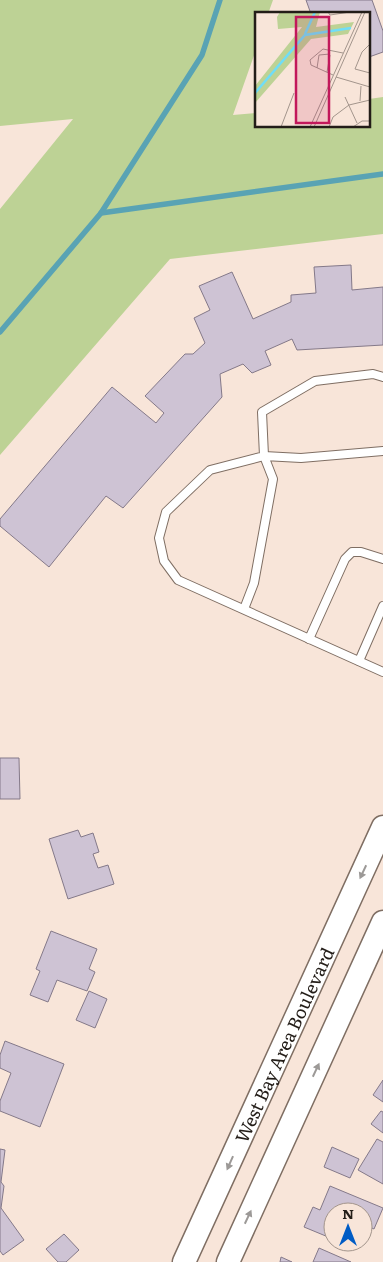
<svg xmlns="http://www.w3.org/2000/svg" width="383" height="1262" font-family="Literata,serif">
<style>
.green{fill:#bdd295}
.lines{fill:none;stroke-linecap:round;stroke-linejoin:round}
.stream{stroke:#59a3b4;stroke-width:5.5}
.building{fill:#cec3d4;stroke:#847989}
.service-casing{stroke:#7f6e63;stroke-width:10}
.secondary-casing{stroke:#7f6e63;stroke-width:25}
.service{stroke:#fff;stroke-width:8}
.secondary{stroke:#fff;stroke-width:22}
.oneway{fill:#9c9997}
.labels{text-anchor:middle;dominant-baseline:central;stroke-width:4;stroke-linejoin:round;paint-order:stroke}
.street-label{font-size:18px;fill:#231d18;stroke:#f8e5d9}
.inset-river{fill:none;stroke:#70ddf7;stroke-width:2.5}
.inset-road{fill:none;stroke:#a3958c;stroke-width:1}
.view{fill:#c2185b;fill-opacity:0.15;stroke:#c2185b;stroke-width:2.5}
.inset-edge{fill:none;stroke:#231d18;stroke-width:2.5}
</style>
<rect width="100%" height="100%" fill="#f8e5d9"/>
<path class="green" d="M0,0H273L268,14H257V47L233,115L257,113V126H369V99L383,97V234L170,259L0,455V209L73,119L0,126Z"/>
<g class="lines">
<g class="stream">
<path d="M101,213L202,55L220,0"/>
<path d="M0,332L101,213L383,174"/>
</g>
</g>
<g class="building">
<path d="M306,0H372L383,31V52L369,57V14H311Z"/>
<path d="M351,265L352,290L383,287V345L297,350L292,339L265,351L271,365L252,373L243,364L220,374L222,397L123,508L106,496L49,567L0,526V519L112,387L156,423L164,413L145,396L185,354H193L205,343L194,318L210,310L199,286L232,272L253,319L291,302V295L316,293L314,267Z"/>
<path d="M0,758H19L20,799H0Z"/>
<path d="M78,830L81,837L93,833L99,852L93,854L98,868L108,865L114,884L68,899L49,839Z"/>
<path d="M51,931L97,949L89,969L95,972L87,991L57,980L48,1002L30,995L40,971L36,969Z"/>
<path d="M89,991L107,999L95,1028L76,1020Z"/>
<path d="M5,1041L64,1064L40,1127L0,1111V1101L11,1073L0,1068V1055Z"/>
<path d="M383,1080V1102L373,1095Z"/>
<path d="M381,1111L383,1112V1133L371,1124Z"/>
<path d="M377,1139L383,1142V1184L358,1170Z"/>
<path d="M332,1147L359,1159L350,1178L324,1167Z"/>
<path d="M0,1149L5,1150L1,1182L4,1186L1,1208L24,1240L3,1255L0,1251Z"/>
<path d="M330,1186L383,1208L374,1229L363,1224V1212H333V1239L304,1227L313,1207L320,1210Z"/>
<path d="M64,1234L79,1250L66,1262H58L46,1249Z"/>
<path d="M319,1248L351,1262H313Z"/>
<path d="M281,1257L292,1262H280Z"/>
</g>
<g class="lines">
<defs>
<g id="service">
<path d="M383,377L373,374L315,381L262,412L264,456L210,470L166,512L159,538L164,561L178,580L383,672"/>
<path d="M244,609L254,583L273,479L264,456L301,458L383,451"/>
<path d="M309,639L345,559L352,552H361L383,559"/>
<path d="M359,661L383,606"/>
</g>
<g id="secondary">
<path id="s1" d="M184,1262L383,827"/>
<path d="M228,1262L383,922"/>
</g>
</defs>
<use href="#service" class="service-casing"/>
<use href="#secondary" class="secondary-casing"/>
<use href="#service" class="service"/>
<use href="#secondary" class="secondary"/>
</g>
<defs><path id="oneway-solid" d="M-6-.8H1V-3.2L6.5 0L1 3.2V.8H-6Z" transform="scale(1.25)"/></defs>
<g class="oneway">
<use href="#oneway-solid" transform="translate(363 872) rotate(115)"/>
<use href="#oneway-solid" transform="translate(316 1070) rotate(-65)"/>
<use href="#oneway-solid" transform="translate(230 1163) rotate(114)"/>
<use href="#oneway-solid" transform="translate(248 1217) rotate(-65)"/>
</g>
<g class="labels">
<g class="street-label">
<text stroke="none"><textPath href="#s1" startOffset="239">West Bay Area Boulevard</textPath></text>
</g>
</g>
<g transform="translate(255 12)">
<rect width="115" height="115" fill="#f8e5d9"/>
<path d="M25,0H65L61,15L99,10L93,22L56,27L0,91V74L47,15L23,17L22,5Z" fill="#bdd295"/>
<path class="inset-river" d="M50,22L60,0M0,81L50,23L96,16"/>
<path class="inset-road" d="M73,0L75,3L95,0M115,32L107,40L100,57L115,61M62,56L64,43L75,42M72,60L75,43M78,63L56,53L55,48L68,37L88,41M81,65L115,75M90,85L102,111M105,89L106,74M26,115L39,81M55,115L107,0M59,115L110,0M74,115L78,105L94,93L115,88M98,115L107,109H115"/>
<path class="view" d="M41,5H74V111H41Z"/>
<rect width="115" height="115" class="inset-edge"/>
</g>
<g transform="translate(348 1227)"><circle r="24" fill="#f8e5d9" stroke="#a3958c"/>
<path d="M0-4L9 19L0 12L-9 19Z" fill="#005cc5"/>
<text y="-8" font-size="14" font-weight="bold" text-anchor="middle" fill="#231d18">N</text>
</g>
</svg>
